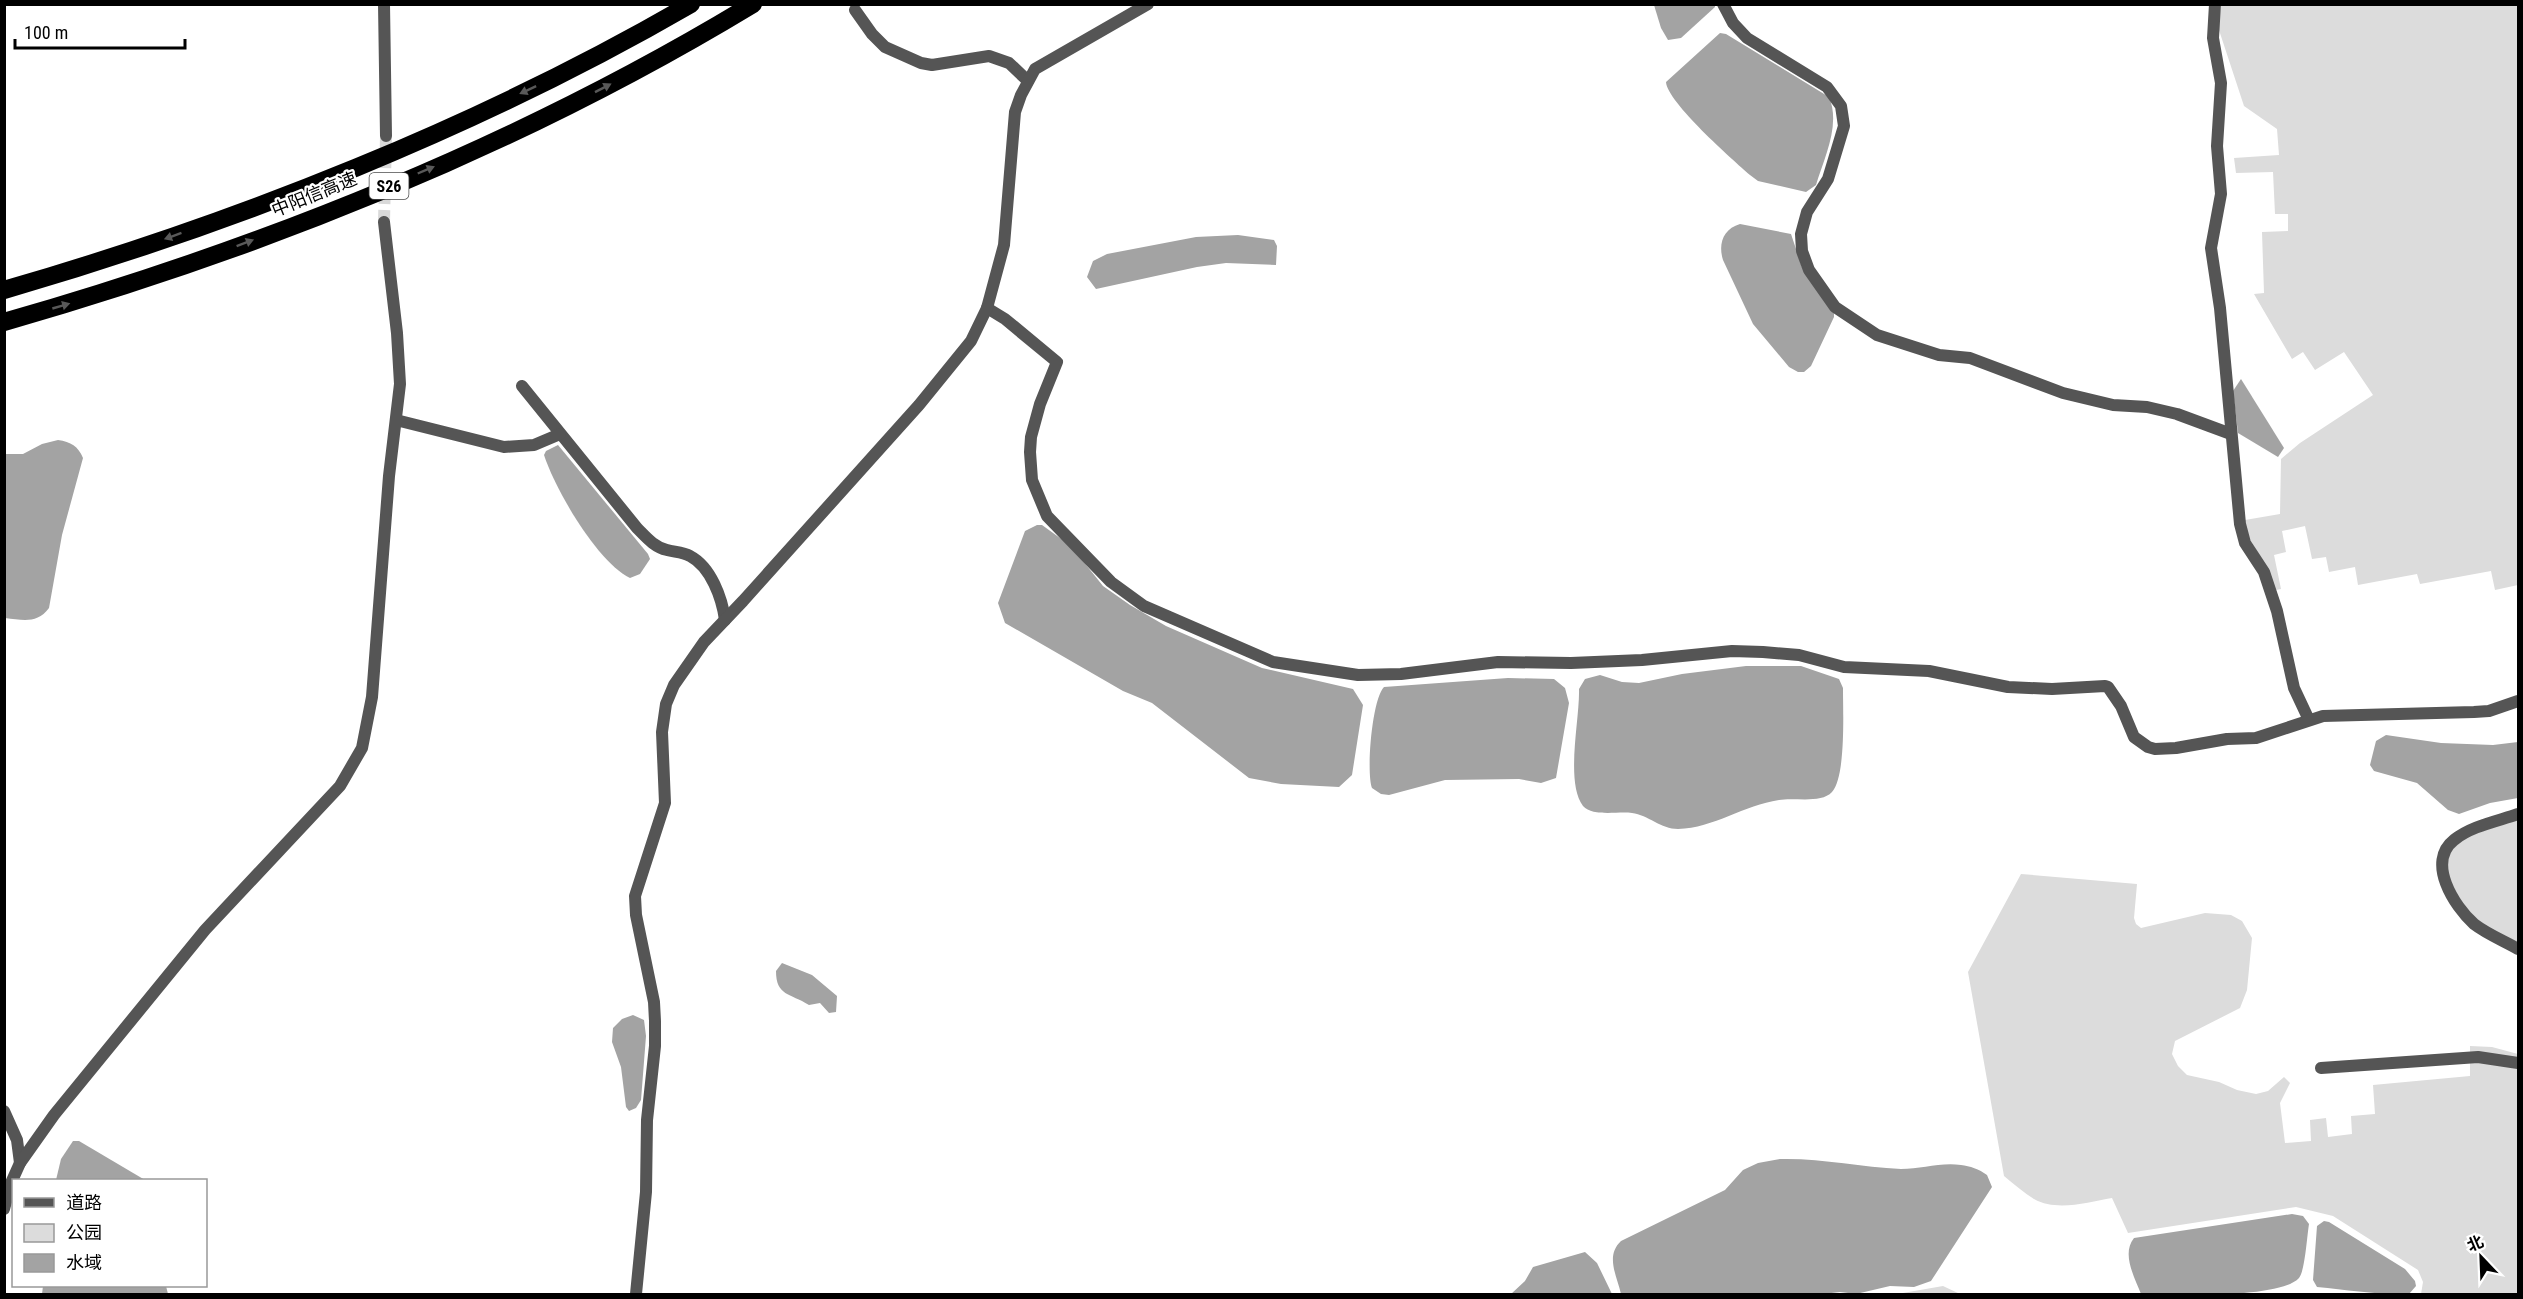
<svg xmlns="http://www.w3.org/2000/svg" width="2523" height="1299" font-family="'Roboto Condensed','Noto Sans SC',sans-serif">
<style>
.green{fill:#dcdcdc}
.water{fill:#a3a3a3}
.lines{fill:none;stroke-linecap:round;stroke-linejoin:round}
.minor-tunnel{stroke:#d9d9d9;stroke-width:12;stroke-dasharray:12 6;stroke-linecap:butt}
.minor{stroke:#555;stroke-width:12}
.motorway{stroke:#000;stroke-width:18}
.oneway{fill:#595959}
.labels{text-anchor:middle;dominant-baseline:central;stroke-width:4.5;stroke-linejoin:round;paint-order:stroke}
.shield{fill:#fff;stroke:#4c4c4c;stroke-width:1.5}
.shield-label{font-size:16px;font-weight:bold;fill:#000}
.street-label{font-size:18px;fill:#000;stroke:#fff}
</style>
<rect width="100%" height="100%" fill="#fff"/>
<g class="green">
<path d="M2221,5H2518V585L2495,590L2491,571L2420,584L2417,574L2358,585L2355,567L2329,572L2326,557L2312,559L2305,526L2282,531L2286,552L2274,555L2281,589L2276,590L2257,551L2244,530L2245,520L2280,514L2281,459L2300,443L2373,395L2344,352L2315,370L2303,352L2292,359L2254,294L2264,293L2262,232L2288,231V214H2275L2273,172L2236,173L2234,158L2279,155L2277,129L2244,106L2218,27Z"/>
<path d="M2518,818V945L2477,921L2449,884L2447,856L2465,836Z"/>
<path d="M2021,874L2137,884L2134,918L2136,924L2141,928L2205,913L2231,915L2242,921L2252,938L2247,990L2240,1008L2175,1041L2172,1054L2178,1066L2187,1075L2219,1082L2237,1090L2256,1094L2268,1091L2284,1077L2290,1083L2280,1103L2285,1143L2311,1141L2310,1120L2326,1118L2328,1137L2352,1134L2351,1116L2375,1114L2373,1085L2470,1076V1046L2492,1047L2518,1054V1294H2421L2423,1282L2418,1270L2333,1216L2296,1207L2128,1233L2112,1198C2088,1202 2057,1212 2034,1199C2024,1193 2014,1184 2004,1176L1968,972Z"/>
<path d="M1943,1286L1960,1294H1897Z"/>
</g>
<g class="water">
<path d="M1715,5V7L1681,38L1668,40L1661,28L1654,5Z"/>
<path d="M1720,33L1726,34L1829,97C1841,125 1824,158 1816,185L1806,192L1758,181L1750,175C1733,160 1667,102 1666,82Z"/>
<path d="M1740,224L1791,234L1802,267L1834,313V317L1811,366L1804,372H1798L1789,367L1753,324L1723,260C1718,244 1723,229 1740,224Z"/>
<path d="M1238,235L1274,240L1277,246L1276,265L1226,263L1197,267L1096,289L1087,277L1093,261L1107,254L1196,237Z"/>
<path d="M2241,379L2284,448L2278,457L2238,433L2233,391Z"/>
<path d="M58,440C71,442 78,446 83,458L62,535L49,608C37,624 23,620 5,618V454H23L42,444Z"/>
<path d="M558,445L648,554L650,559L640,574L630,578C597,562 555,489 544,455L546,451Z"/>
<path d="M1037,525H1042L1071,546L1103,586L1130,605L1166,626L1262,668L1353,689L1363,705L1352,775L1339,787L1281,784L1249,778L1152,703L1123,691L1005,623L998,603L1025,531Z"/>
<path d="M1746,666H1801L1839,679L1843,688C1843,711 1846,777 1832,792C1821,804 1794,797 1779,800C1744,805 1714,828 1678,829C1661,829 1648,815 1632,813C1618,811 1593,817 1583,806C1565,782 1580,719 1579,689L1585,679L1600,675L1622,682L1639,683L1682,674Z"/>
<path d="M1508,678L1554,679L1565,688L1569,703L1556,778L1541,783L1519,779L1445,780L1389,795L1381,794L1372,788C1366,772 1372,699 1384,687Z"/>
<path d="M2386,735L2441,743L2493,745L2518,742V798L2490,803L2459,814L2448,810L2417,783L2374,771L2370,765L2376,741Z"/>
<path d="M782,963L812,975L837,996L836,1012L829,1013L820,1003L809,1005C790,993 776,996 776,971Z"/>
<path d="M633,1015L644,1020L646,1036L641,1100L636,1108L629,1111L626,1107L621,1067L612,1042L613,1028L622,1019Z"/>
<path d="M73,1141H79L145,1180H56L61,1159Z"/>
<path d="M1780,1159C1821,1158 1860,1167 1901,1169C1921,1169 1941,1162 1961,1165C1970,1166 1979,1169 1987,1175L1992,1187L1931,1281L1914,1287L1890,1286L1856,1294L1840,1292L1823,1294H1621C1617,1276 1605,1256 1621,1241L1725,1190L1743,1170L1758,1163Z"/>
<path d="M2292,1214L2303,1216L2309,1224C2307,1236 2305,1271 2299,1278C2280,1299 2172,1295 2141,1294C2135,1278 2121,1254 2134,1238Z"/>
<path d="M2324,1221L2329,1222L2405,1269L2415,1281L2416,1286L2409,1294C2378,1295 2348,1290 2317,1287L2313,1280L2317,1226Z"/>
<path d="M1585,1252L1597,1263L1612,1294H1511L1525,1281L1533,1267Z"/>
<path d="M43,1286H166L168,1294H42Z"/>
</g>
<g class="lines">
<path class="minor-tunnel" d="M384,222L386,136"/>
<g class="minor">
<path d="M384,4L386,136"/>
<path d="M1723,4L1733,23L1747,38L1827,87L1841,106L1844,126L1828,179L1807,212L1801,234L1802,251L1809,270L1835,307L1877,335L1939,355L1970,358L2063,393L2113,405L2147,407L2177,414L2231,434"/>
<path d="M2215,4L2213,38L2221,83L2217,146L2221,194L2211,248L2220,308L2240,524L2245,543L2264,572L2277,611L2294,688L2309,720"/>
<path d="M855,10L872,34L885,47L921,63L932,65L989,56L1009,63L1028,81"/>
<path d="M987,308L1005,319L1057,362L1040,404L1031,437L1030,452L1032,480L1047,516L1111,582L1144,606L1273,662L1358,675L1401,674L1498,662L1571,663L1642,660L1732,651L1763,652L1799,655L1844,667L1929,671L2008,687L2052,689L2105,686L2108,687L2121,706L2134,737L2148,747L2155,749L2176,748L2227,739L2256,738L2323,716L2474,712L2489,711L2518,701"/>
<path d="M522,386L637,528C646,537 654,547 667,550C674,552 683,552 690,556C711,567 722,598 725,620"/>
<path d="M396,420L504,447L534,445L560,434"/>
<path d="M2518,814C2498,821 2471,826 2454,840C2426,862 2454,906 2474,924C2487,934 2504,941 2518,949"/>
<path d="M2321,1068L2478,1057L2518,1063"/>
<path d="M4,1111L17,1140L20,1163"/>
<path d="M4,1209L11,1183L20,1163L54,1115L205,930L340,786L362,748L372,697L389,476L400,384L397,333L384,222"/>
<path d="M636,1294L646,1192L647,1120L655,1046V1021L654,1002L636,915L635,896L665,803L662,732L666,704L674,685L704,642L743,601L919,405L971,341L987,308L1004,245L1015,112L1021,95L1035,69L1148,4"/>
</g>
<g class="motorway">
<path d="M4,290C239,222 479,127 691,4"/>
<path d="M4,322C263,248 522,144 753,4"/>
</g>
</g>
<defs><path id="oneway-solid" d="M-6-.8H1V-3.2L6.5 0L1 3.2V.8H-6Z" transform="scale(1.5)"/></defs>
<g class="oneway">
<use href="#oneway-solid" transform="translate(603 88) rotate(-27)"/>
<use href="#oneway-solid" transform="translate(528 90) rotate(155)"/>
<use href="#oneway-solid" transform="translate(426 170) rotate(-23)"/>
<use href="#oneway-solid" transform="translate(173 236) rotate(160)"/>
<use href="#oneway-solid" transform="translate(245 243) rotate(-21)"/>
<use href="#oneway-solid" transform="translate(61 306) rotate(-16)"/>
</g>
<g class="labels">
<rect class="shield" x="369.5" y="173" width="39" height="26" rx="4.5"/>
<g class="shield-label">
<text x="389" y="186">S26</text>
</g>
<g class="street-label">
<text transform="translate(314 194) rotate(-22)">中阳信高速</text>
</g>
</g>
<rect width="2523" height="1299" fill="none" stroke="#000000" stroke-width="12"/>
<rect x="12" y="1179" width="195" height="108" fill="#ffffff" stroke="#999999" stroke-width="1.5"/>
<rect x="24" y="1198" width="30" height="9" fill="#555555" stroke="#999999" stroke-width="1.5"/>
<text x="66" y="1209" font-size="18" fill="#000000">道路</text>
<rect x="24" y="1224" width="30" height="18" fill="#dcdcdc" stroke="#999999" stroke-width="1.5"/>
<text x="66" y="1239" font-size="18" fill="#000000">公园</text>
<rect x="24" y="1254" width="30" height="18" fill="#a3a3a3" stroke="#999999" stroke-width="1.5"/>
<text x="66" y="1269" font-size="18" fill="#000000">水域</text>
<g transform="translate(2481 1257) rotate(337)" stroke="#ffffff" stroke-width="4.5" paint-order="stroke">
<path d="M0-4.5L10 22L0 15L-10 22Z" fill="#000000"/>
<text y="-9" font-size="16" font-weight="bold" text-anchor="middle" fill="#000000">北</text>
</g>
<path d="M15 39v9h170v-9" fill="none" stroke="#000000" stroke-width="3"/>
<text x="24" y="39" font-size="18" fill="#000000" stroke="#ffffff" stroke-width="4.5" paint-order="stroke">100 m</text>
</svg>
